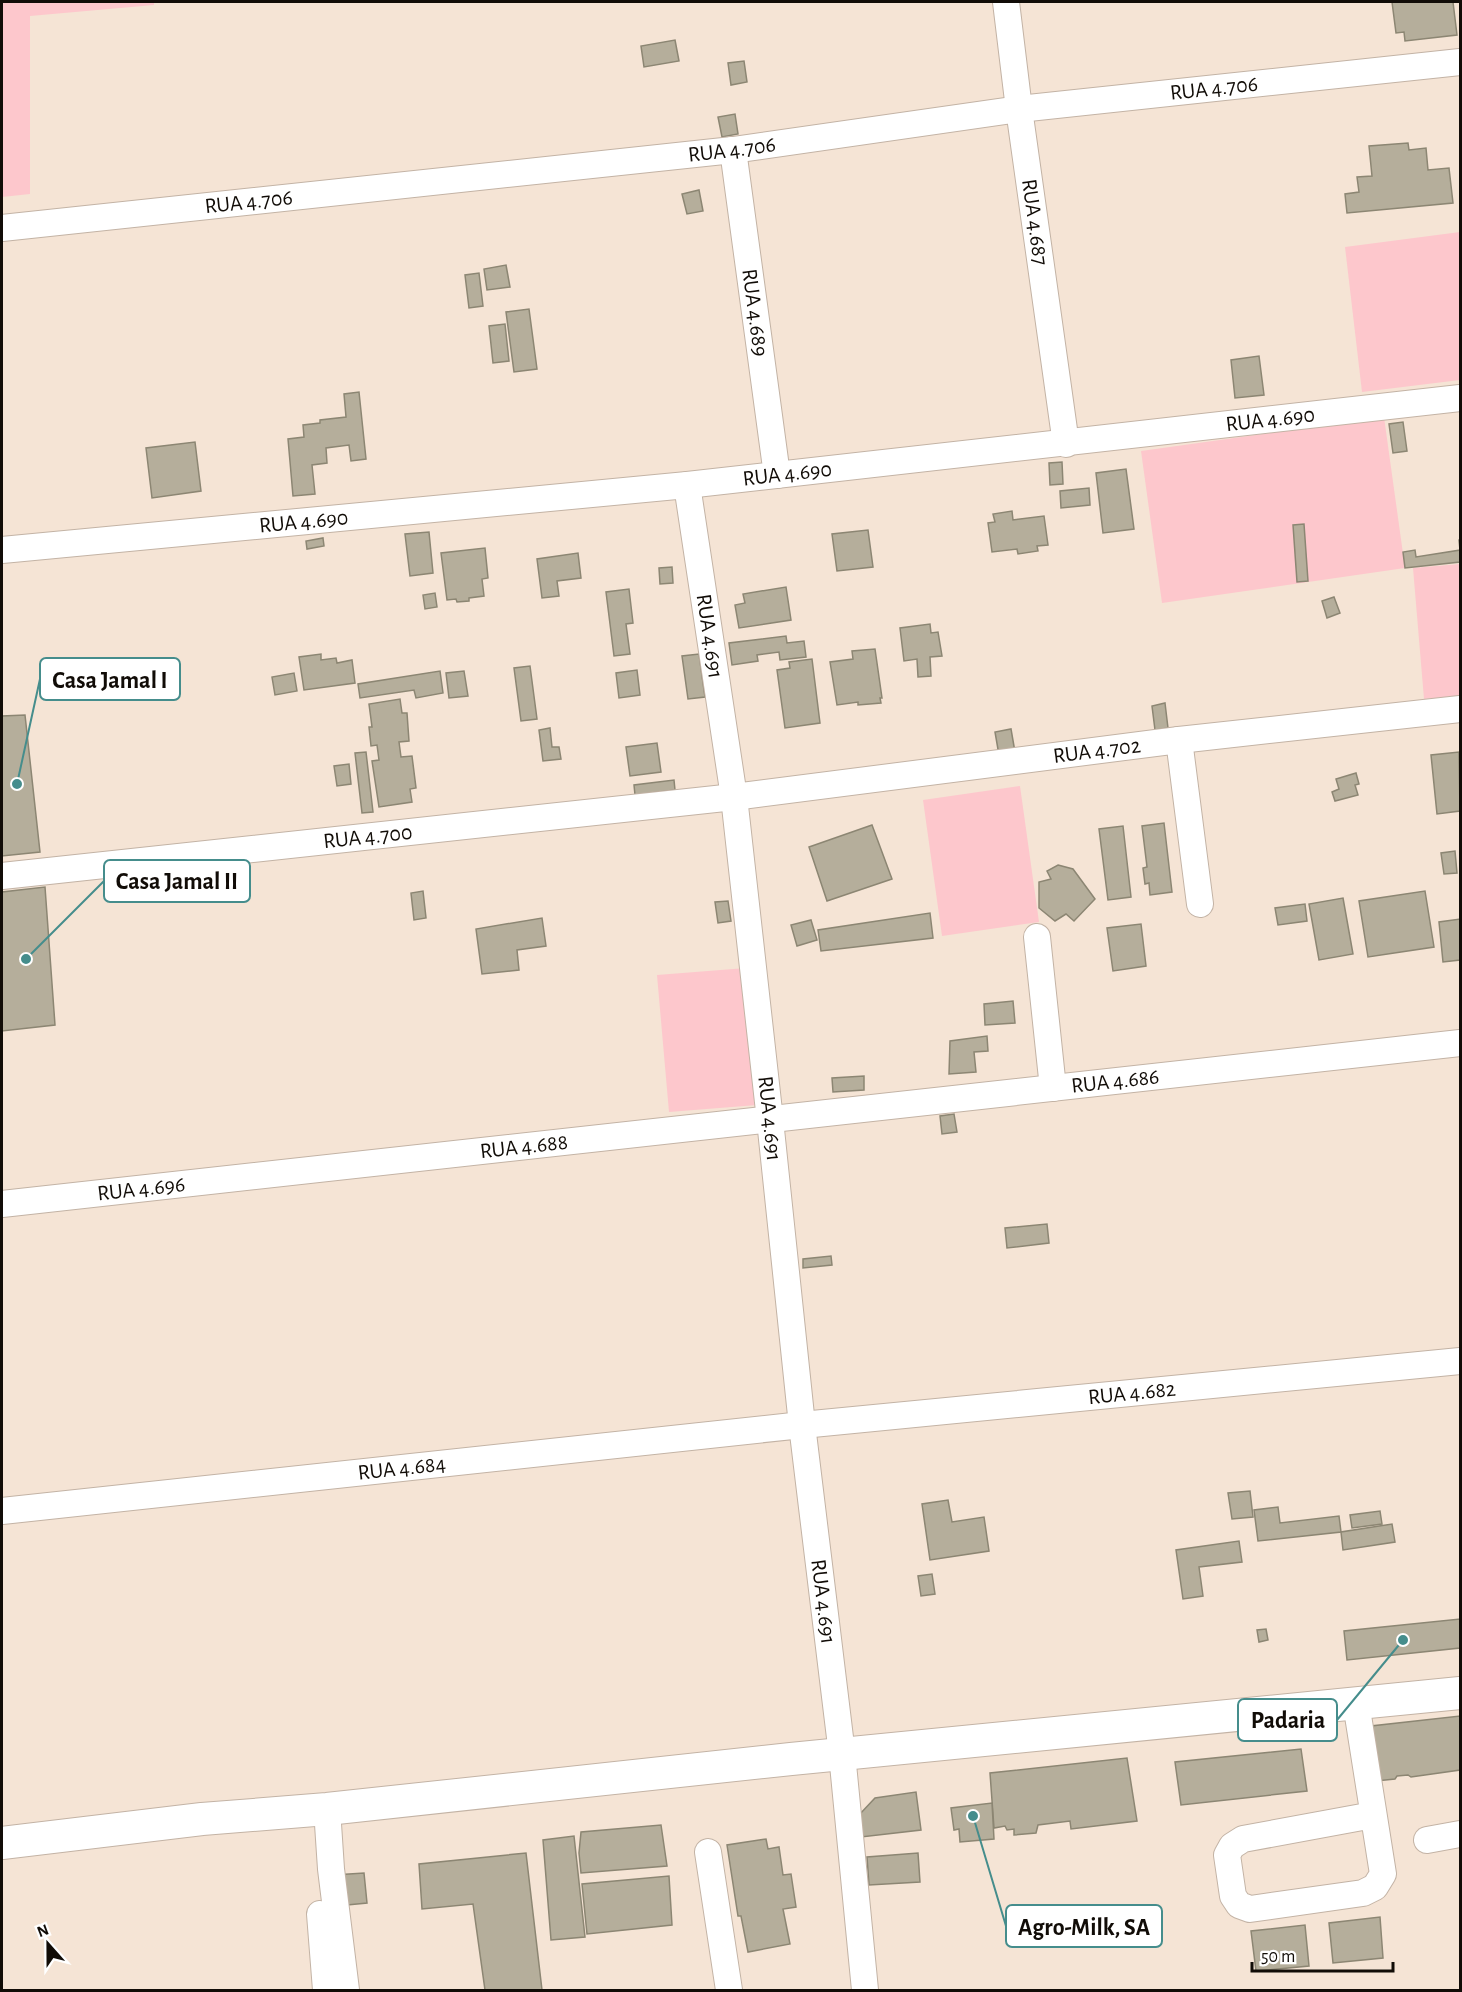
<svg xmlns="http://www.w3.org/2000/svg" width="1462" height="1992" font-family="'Alegreya Sans',sans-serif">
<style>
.green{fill:#fdc7cc}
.building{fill:#b5ae9b;stroke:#8c8673;stroke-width:1.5}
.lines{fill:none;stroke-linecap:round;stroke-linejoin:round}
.minor-casing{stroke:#c3b3a5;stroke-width:28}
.major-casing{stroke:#c3b3a5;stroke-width:34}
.minor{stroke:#fff;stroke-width:26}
.major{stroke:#fff;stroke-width:32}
.labels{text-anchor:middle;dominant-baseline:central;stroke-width:6;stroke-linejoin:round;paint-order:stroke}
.street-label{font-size:22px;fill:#110c07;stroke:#fff}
.leader{fill:none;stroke:#458d8c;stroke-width:2}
.callout-dot{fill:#458d8c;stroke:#fff;stroke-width:2}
.callout{fill:#fff;stroke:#458d8c;stroke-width:2}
.callout-label{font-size:24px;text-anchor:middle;font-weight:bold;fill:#110c07}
</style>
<rect width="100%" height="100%" fill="#f5e4d5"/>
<g class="green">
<path d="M2,2H154V5L30,16V194L2,197Z"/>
<path d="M1460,232V380L1362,392L1345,247Z"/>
<path d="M1384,417L1405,568L1162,603L1141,451Z"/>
<path d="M1460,564V696L1424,699L1413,568Z"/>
<path d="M1020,786L1039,922L942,936L923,800Z"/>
<path d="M746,968L757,1105L669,1112L657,975Z"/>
</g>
<g class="building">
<path d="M1392,2H1453L1457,35L1405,41L1404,32L1396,33Z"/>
<path d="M675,40L679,61L644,67L641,46Z"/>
<path d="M744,61L747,82L731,85L728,63Z"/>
<path d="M735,114L738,134L722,137L718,117Z"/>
<path d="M1408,143L1409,150L1426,148L1428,170L1449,168L1453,203L1347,213L1345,194L1359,192L1357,177L1372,176L1369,146Z"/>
<path d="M699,190L703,211L687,214L682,194Z"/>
<path d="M506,265L510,287L487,290L484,269Z"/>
<path d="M479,273L483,306L469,308L465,275Z"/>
<path d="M529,309L537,369L514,372L506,312Z"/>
<path d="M505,324L509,361L493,363L489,326Z"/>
<path d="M1259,356L1264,395L1235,398L1231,360Z"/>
<path d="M359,392L366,459L351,461L349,445L326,448L327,463L312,465L315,494L293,496L288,439L304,437L303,425L320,423V420L346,417L344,394Z"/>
<path d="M1403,422L1407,451L1393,453L1389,424Z"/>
<path d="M195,442L201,491L152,498L146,448Z"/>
<path d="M1062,462L1063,484L1050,485L1049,463Z"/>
<path d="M1126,469L1134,529L1103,533L1096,473Z"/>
<path d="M1089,488L1090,505L1061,508L1060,491Z"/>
<path d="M1012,511L1013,520L1044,516L1048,545L1037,546L1038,551L1018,554L1017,549L992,552L988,523L995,522L993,514Z"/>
<path d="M1304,524L1308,581L1297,582L1293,525Z"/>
<path d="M868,530L873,567L837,571L832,534Z"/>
<path d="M429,532L433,573L410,576L405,534Z"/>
<path d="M323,538L324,546L307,549L306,541Z"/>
<path d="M1460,539V562L1405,568L1403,552L1415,550L1416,557L1460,550L1459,540Z"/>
<path d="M485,548L488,578L482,579L484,596L469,598V601L457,602L456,599L447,600L441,553Z"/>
<path d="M578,553L581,578L557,581L559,596L542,598L537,559Z"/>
<path d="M672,567L673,583L660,584L659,568Z"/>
<path d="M786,587L791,620L739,628L735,605L745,603L743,594Z"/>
<path d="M629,589L633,623L626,624L630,654L614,656L606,592Z"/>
<path d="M435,593L437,607L425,609L423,595Z"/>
<path d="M1334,597L1340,613L1327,618L1322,601Z"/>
<path d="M930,624L931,633L938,632L942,656L930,657L931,676L918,677L917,659L904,661L900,628Z"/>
<path d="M786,636L787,643L804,641L806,657L780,660L779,652L757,655L758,661L732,665L729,643Z"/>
<path d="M875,649L882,698H880L881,703L858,705V702L837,705L830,662L853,659L852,651Z"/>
<path d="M321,654V660L336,658L337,663L352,660L355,683L304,690L299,657Z"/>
<path d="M699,654L705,697L688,699L682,656Z"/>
<path d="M812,659L820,723L785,728L777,670L790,668L789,662Z"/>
<path d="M530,666L537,719L521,721L514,668Z"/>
<path d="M637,670L640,695L619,698L616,673Z"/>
<path d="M440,671L443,693L416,698L414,690L360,698L358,684Z"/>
<path d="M464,671L468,696L449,698L446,673Z"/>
<path d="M294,673L297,691L275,695L272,677Z"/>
<path d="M400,699L402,713H407L409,741L399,742L401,757L412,756L416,788L410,789L412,802L379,807L372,761L379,760L377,745L371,746L369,727H372L369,704Z"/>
<path d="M1165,703L1168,728L1155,730L1152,706Z"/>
<path d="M25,715L40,852L2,856V716Z"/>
<path d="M550,728L552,747H559L561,759L543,761L539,730Z"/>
<path d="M1011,729L1015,752L999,755L995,732Z"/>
<path d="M657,743L661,772L630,776L626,747Z"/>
<path d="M366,752L373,812L362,813L355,753Z"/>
<path d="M1459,752L1460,811L1437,814L1431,755Z"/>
<path d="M349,764L351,784L337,786L334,766Z"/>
<path d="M1356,773L1359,784L1355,785L1358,795L1335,801L1332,792L1339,789L1336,779Z"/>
<path d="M674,780L675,790L635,795L634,785Z"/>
<path d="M1164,823L1172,892L1150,895L1149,883L1145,884L1143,868L1147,867L1142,826Z"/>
<path d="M872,825L892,879L827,901L809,847Z"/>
<path d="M1123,826L1131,897L1108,900L1099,829Z"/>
<path d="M1455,851L1457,873L1444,874L1441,853Z"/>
<path d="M1058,865L1073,869L1095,899L1074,921L1066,914L1055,921L1039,908V882L1051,879L1047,871Z"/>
<path d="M45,887L55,1025L2,1031V892Z"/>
<path d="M423,891L426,918L414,920L411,893Z"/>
<path d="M1425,891L1434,947L1368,957L1359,901Z"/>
<path d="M1343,898L1353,954L1319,960L1309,904Z"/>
<path d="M728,901L731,921L718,923L715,902Z"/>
<path d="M1305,904L1307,921L1278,925L1275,908Z"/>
<path d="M930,913L933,938L821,951L818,930Z"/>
<path d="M542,918L546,946L517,950L519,970L482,974L476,929Z"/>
<path d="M1460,919V960L1443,962L1439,922Z"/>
<path d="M811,920L817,940L797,946L791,925Z"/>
<path d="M1141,924L1146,966L1113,971L1107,928Z"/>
<path d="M1013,1001L1015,1023L985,1025L984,1004Z"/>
<path d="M987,1036L988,1051L974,1052L976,1072L949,1074L950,1041Z"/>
<path d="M864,1076V1090L833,1092L832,1078Z"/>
<path d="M954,1114L957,1132L942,1134L940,1116Z"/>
<path d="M1047,1224L1049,1243L1007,1248L1005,1228Z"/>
<path d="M831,1256L832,1265L803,1268V1259Z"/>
<path d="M1250,1491L1253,1517L1232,1519L1228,1493Z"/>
<path d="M948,1500L952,1522L984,1517L989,1551L930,1560L922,1504Z"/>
<path d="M1278,1507L1280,1523L1339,1516L1341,1532L1258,1541L1254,1510Z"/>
<path d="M1380,1511L1382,1524L1352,1528L1350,1515Z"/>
<path d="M1392,1524L1395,1542L1343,1550L1341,1532Z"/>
<path d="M1239,1541L1242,1562L1199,1567L1203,1596L1183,1599L1176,1550Z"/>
<path d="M932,1574L935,1594L921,1596L918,1576Z"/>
<path d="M1460,1619V1648L1347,1660L1344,1631Z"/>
<path d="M1266,1629L1268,1640L1259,1642L1257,1630Z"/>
<path d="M1460,1716V1770L1411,1777L1408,1775L1397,1776L1395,1779L1376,1781L1371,1726Z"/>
<path d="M1301,1749L1307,1791L1181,1805L1175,1762Z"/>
<path d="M1127,1758L1137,1821L1071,1829L1070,1821L1038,1825L1036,1833L1014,1835V1829L1007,1830L1005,1826L994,1828L990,1773Z"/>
<path d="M916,1792L921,1830L861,1837L859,1815L875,1798Z"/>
<path d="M992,1803L994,1839L960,1842L959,1829L954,1830L951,1808Z"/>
<path d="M661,1825L667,1866L581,1873L579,1853L581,1832Z"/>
<path d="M574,1836L585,1937L551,1940L543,1840Z"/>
<path d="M766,1839L768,1849L779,1847L783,1875L791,1874L796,1907L783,1909L790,1944L748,1952L741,1916H738L727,1845Z"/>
<path d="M526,1853L542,1990H485L473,1904L422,1909L419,1864Z"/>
<path d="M918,1853L920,1882L869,1885L867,1857Z"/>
<path d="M364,1873L367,1903L337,1906L334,1875Z"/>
<path d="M669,1876L672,1925L587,1934L582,1884Z"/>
<path d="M1380,1917L1383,1958L1333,1963L1329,1923Z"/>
<path d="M1305,1925L1309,1966L1256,1971L1251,1931Z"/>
</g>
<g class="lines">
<defs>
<g id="minor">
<path id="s1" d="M1006,2L1019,109L1066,444"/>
<path id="s2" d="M733,150L777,475"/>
<path id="s3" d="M2,228L733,150L1019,109L1460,62"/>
<path id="s4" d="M687,485L734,797L770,1120L802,1425L842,1754L865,1990"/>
<path id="s5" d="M2,550L687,485L1460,398"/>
<path d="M1179,740L1200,904"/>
<path id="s6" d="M2,876L734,797L1179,740L1460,709"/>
<path d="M1037,937L1053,1088"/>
<path id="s7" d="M2,1204L1460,1043"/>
<path id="s8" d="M2,1511L802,1425L1460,1361"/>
<path d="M1356,1703L1383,1874L1375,1887L1363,1893L1250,1909L1239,1905L1233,1896L1227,1855L1232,1846L1243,1839L1373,1815"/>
<path d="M327,1809L331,1869L346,1990"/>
<path d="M1427,1840L1460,1834"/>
<path d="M708,1852L729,1990"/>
<path d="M320,1914L326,1990"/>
</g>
<path id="major" d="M2,1843L202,1819L327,1809L791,1759L1460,1693"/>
</defs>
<use href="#minor" class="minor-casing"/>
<use href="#major" class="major-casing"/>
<use href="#minor" class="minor"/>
<use href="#major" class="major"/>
</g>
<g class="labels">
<g class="street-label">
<text stroke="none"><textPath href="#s3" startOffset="1220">RUA 4.706</textPath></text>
<text stroke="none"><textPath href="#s3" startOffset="734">RUA 4.706</textPath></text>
<text stroke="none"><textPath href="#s3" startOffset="248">RUA 4.706</textPath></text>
<text stroke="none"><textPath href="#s1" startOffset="222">RUA 4.687</textPath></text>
<text stroke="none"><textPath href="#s2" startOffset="164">RUA 4.689</textPath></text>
<text stroke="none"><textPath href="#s5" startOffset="1275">RUA 4.690</textPath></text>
<text stroke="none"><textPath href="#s5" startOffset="789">RUA 4.690</textPath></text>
<text stroke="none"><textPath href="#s5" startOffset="303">RUA 4.690</textPath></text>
<text stroke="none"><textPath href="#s4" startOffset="153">RUA 4.691</textPath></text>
<text stroke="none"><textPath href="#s6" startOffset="1102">RUA 4.702</textPath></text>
<text stroke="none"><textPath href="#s6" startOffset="368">RUA 4.700</textPath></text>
<text stroke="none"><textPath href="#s7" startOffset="1120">RUA 4.686</textPath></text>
<text stroke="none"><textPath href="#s4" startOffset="639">RUA 4.691</textPath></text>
<text stroke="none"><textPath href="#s7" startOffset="525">RUA 4.688</textPath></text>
<text stroke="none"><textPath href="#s7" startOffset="140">RUA 4.696</textPath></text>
<text stroke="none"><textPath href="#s8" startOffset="1136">RUA 4.682</textPath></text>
<text stroke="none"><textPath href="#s8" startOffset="402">RUA 4.684</textPath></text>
<text stroke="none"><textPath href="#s4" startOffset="1125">RUA 4.691</textPath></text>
</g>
</g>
<path class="leader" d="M17 784L40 679M26 959L104 881M1403 1640L1337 1720M973 1816L1006 1926"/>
<g class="callout-dot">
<circle cx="17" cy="784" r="6"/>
<circle cx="26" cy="959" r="6"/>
<circle cx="1403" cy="1640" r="6"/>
<circle cx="973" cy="1816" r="6"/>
</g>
<g class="callout">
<rect x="40" y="658" width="140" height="42" rx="6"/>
<rect x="104" y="860" width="146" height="42" rx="6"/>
<rect x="1238" y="1699" width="99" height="42" rx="6"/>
<rect x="1006" y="1905" width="156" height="42" rx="6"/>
</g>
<g class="callout-label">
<text x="110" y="688">Casa Jamal I</text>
<text x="177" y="889">Casa Jamal II</text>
<text x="1288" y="1728">Padaria</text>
<text x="1084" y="1935">Agro-Milk, SA</text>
</g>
<rect width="1462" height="1992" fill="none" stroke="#110c07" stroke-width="6"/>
<g transform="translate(48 1944) rotate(339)" stroke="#ffffff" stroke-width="4.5" paint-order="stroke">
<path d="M0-4.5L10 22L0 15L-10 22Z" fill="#110c07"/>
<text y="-9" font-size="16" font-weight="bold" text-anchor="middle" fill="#110c07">N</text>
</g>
<path d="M1252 1962v9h141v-9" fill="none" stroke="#110c07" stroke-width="3"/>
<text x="1261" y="1962" font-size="18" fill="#110c07" stroke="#ffffff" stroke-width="4.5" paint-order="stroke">50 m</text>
</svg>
